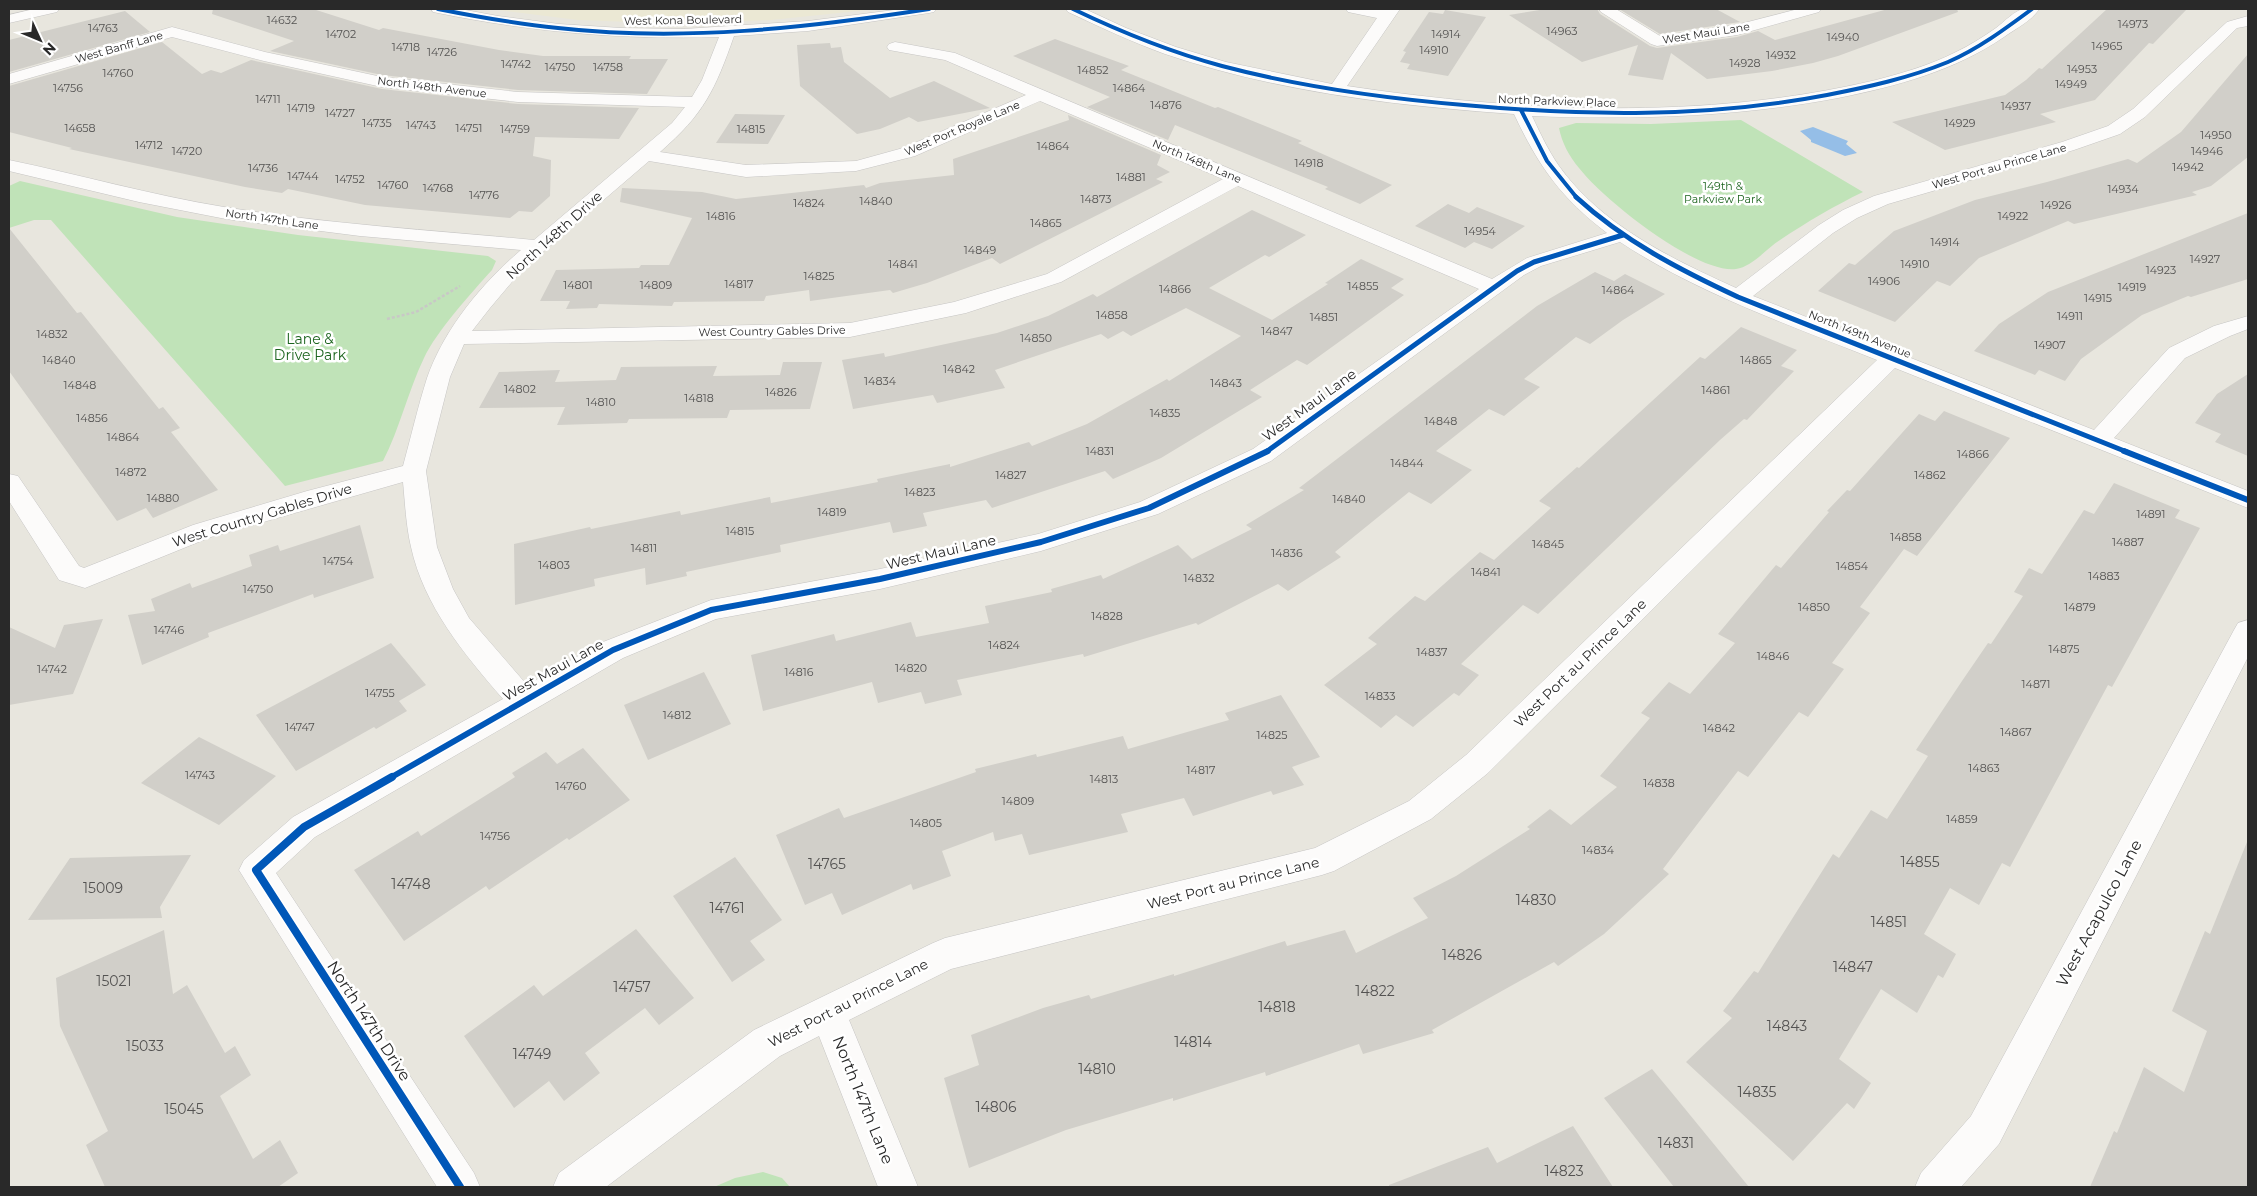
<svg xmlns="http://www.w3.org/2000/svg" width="2257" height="1196" font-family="Montserrat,sans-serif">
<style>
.education{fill:#ebe8d4}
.green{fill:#c0e3b8}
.water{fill:#95bee7}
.building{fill:#d1cfc9}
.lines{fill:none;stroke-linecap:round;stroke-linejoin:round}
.minor-casing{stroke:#c6c5c4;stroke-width:1}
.path{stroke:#c8c8c6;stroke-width:2.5;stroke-dasharray:3 2;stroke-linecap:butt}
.minor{fill:#fcfbfa;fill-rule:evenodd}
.cycleway-far3-casing{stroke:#fff;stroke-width:5.5}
.cycleway-far2-casing{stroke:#fff;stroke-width:8}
.cycleway-far1-casing{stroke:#fff;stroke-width:9}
.cycleway-casing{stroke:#fff;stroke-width:11}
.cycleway-far3{stroke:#0057b8;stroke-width:4}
.cycleway-far2{stroke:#0057b8;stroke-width:5}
.cycleway-far1{stroke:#0057b8;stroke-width:6}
.cycleway{stroke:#0057b8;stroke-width:8}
.labels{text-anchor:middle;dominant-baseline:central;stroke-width:5;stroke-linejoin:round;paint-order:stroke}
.number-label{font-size:11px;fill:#545352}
.far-street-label{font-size:11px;fill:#292929;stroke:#fff}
.far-park-label{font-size:11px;fill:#1c641e;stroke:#fff}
.street-label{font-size:14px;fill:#292929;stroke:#fff}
.park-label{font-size:14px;fill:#1c641e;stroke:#fff}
.near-number-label{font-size:14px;fill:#545352}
.near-street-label{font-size:16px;fill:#292929;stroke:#fff}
</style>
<rect width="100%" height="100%" fill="#e8e6de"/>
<path class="education" d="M489,9H877L771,20L683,24L578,20Z"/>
<g class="green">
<path d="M1741,120L1863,192C1834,206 1807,222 1780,240C1767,248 1752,267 1736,269C1696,274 1603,199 1579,168C1569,156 1562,143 1559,128L1576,123L1651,124Z"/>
<path d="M20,181L177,217L298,235L488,256L496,261L492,270C472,292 436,332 424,358C408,391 400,428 383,461L285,486L51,220H34L9,228V186Z"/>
<path d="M763,1172L782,1178L790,1187H714L735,1178Z"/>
</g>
<path class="water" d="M1813,127L1848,141L1846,144L1857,153L1845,156L1811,142V140L1800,131Z"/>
<g class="building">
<path d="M213,9H313L379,30L383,28L499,50L543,56H631L629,59H668L647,94L518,90L382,75L270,51L294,41L212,14Z"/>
<path d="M1546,9H1597L1600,14L1650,46L1657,48L1737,37L1758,31L1775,40L1888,9H1957L1958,12L1838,56L1813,63L1772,71L1707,79L1671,53L1663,80L1628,75L1638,45L1582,62L1509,15Z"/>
<path d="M1619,9H1716L1740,22L1660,34Z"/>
<path d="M2107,9H2187L2153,44L2149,43L2095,100L2040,114L2056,122L1945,150L1892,122L2005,95L2026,80L2039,68L2042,69Z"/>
<path d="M1445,10L1486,17L1448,76L1407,69L1410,64L1400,62L1406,52L1403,51L1429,12L1443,14Z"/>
<path d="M125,11L150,32L9,72V40Z"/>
<path d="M1055,39L1129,66L1121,70L1215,108L1218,107L1302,141L1298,143L1392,185L1360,204L1325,189L1328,187L1175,125L1168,140L1087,107L1110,97L1013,56Z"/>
<path d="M162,42L202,74L211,70L221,73L251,60L382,89L518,104L639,108L619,139L535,137L533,156L551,160L550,196L532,212L519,211L510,218L365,205L288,189L282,193L245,187L69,149L72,148L9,132V86Z"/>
<path d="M830,43L831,48L841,47L844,62L890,98L934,81L990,108L918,122L909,117L880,129L857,134L800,86L797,45Z"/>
<path d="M2248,54V157L2211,186L2192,192L2197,195L2074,224L2068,221L1979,258L1950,286L1937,281L1895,322L1818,291L1849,263L1855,265L1894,231L1975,200L2047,182L2128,159L2137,163L2181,132Z"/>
<path d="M735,114L785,115L768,144L716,143Z"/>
<path d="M1068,115L1161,155L1157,165L1170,172L1156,179L1163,182L1000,264L992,258L927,283L893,293L890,290L810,301L809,290L766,296L764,301L674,302L672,306L599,304L597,308L566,309L570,301H540L556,270L639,268L641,265H669L692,218L620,202L622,188L702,192L736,199L864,185L866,188L880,183L954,175L953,159L1069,120Z"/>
<path d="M1448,204L1469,213L1477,207L1525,226L1492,249L1474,242L1465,248L1415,226Z"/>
<path d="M1252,210L1306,235L1269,257L1265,255L1209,288L1272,320L1328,284L1325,283L1361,259L1404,279L1391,288L1404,295L1307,365L1297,360L1250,390L1262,397L1161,458L1113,479L1105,471L992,508L986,500L923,513L927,526L893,533L890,522L780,545L781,552L686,572L687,576L646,585L645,568L594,579L595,586L515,605L514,544L590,527L591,529L680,511L681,515L770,497L771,503L878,482L877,479L950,464V467L1029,442L1032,446L1087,424L1167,379L1169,381L1241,336L1186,308L1131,336L1123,331L1108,339L1101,334L995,370L1005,388L937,403L933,395L853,409L842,360L884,353L885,357L997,333L1048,316L1093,294L1097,297Z"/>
<path d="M2248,213V279L2191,297L2188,296L2142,315L2081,359L2065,381L2039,370L2035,375L1974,351L1999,324L2048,292Z"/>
<path d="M9,228L77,313L81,312L159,409L163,407L180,428L171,432L218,490L153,518L146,508L117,521L9,371Z"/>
<path d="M1595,272L1614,281L1625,274L1665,294L1623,320L1590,344L1576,337L1524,379L1540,387L1504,416L1489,409L1436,451L1472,470L1431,504L1409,492L1335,552L1341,557L1288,591L1278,584L1198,625L1196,623L1084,657L1083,654L957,680L962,695L925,704L921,692L878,703L872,682L763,711L751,655L834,634L836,641L911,622L916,637L989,623L985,606L1052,592L1051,589L1101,575L1103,579L1178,545L1192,559L1252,529L1246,525L1304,490L1299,488L1537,306Z"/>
<path d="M1741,327L1797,350L1781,366L1794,371L1747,420L1744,419L1720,440L1538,614L1523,605L1461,664L1479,675L1459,696L1454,693L1413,727L1396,715L1381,728L1324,685L1377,644L1368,638L1415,596L1425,601L1480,552L1494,560L1551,508L1539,501L1577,467L1579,468L1700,357L1705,359Z"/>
<path d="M783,362H822L810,409L730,410L727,418L629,419L627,423L557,425L565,407L479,408L499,372L560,370L555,382L616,380L621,367L717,366L713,376L780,375Z"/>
<path d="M2248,374V456L2215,442L2221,434L2195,423L2217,394Z"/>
<path d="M1944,411L2010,438L1917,556L1904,549L1860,607L1870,613L1832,663L1844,669L1808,717L1799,712L1748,777L1738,771L1663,869L1669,874L1604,934L1558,966L1554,962L1432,1030L1434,1033L1363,1054L1359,1044L1266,1076L1265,1072L1173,1101V1098L1066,1130L969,1168L944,1078L979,1065L971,1035L1043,1008L1089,995L1091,999L1174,974V976L1285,941L1287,946L1345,930L1356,953L1428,918L1413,898L1456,876L1530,829L1527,827L1550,809L1571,825L1617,787L1600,776L1650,718L1641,713L1669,682L1690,694L1735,643L1718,634L1776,565L1781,568L1829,512L1827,511L1847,490L1850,491L1919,414L1935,421Z"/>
<path d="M2114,483L2180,510L2175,518L2200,528L2112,687L2108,685L2010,867L2002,863L1979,905L1950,888L1924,934L1956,954L1943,978L1938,975L1917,1013L1881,989L1839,1059L1871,1083L1854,1109L1847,1103L1793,1161L1686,1062L1732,1018L1723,1011L1754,971L1758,973L1833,854L1839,858L1871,810L1887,819L1928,756L1916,750L1962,681L1988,643L1991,644L2023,596L2014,592L2029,568L2042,574L2084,510L2094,514Z"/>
<path d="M360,525L374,578L314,598L313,594L208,633L209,637L142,665L128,615L155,611L151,599L190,583L192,588L252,566L249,555L278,545L280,551Z"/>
<path d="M103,619L73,694L9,705V627L55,648L64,625Z"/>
<path d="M391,643L426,685L399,701L407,711L376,729L374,727L296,771L256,715Z"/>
<path d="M704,672L731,724L648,760L624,705Z"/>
<path d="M1281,695L1320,757L1292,767L1304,785L1273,795L1271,791L1193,816L1184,798L1121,814L1128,832L1029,855L1022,834L995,841L993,832L942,851L951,876L913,890L911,884L842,915L832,893L805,905L776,835L839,808L844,818L976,772L975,769L1036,754L1037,757L1123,736L1128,749L1229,720L1225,713Z"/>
<path d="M199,737L276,776L219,825L141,783Z"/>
<path d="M583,748L630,800L569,840L567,838L489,890L486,886L404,941L354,870L418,831L421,836L515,777L512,773L546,752L557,764Z"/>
<path d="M2247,842L2248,1187H2090L2114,1131L2117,1133L2144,1067L2184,1092L2207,1031L2172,1011L2205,931L2210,934Z"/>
<path d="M191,855L160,907L162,918L28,920L70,858Z"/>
<path d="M735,857L782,920L750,941L765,960L732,982L673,896Z"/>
<path d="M636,929L694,998L659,1025L645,1008L585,1053L600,1073L564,1101L549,1081L514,1108L464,1036L534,985L543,996Z"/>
<path d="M164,930L173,994L187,985L225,1053L235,1046L251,1075L220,1096L253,1159L280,1140L298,1173L278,1187H105L86,1145L108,1131L60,1026L56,978Z"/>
<path d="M1652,1069L1672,1093L1749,1187H1674L1604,1098Z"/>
<path d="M1573,1126L1613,1187H1389V1185L1488,1147L1497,1163Z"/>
</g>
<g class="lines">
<defs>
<g id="minor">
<path d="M34,9H59L57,12L9,23V15Z"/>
<path d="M431,9H460L498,16L559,24L621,28L684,29L808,21L902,9H936L934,12L929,13L808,31L734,36C715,90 704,114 660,152L746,165L856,161L903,148L1026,95L945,60L889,50L887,47L889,44L895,42L955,53L1492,279L1527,258L1607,233C1561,198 1539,167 1514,114C1397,106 1278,92 1165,54C1132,42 1100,27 1068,12L1066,9H1085L1126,28L1176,47L1226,62L1332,84L1377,18L1348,12L1346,9H1400L1347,86C1521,112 1703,121 1876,80C1903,73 1930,65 1954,53C1969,46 1983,37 1996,28C2004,22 2015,10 2024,9C2029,8 2035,9 2039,9C2033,20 2015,29 2004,37C1954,71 1897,86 1838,98C1737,117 1635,120 1532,116C1540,133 1548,150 1559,166C1601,225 1672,259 1736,288L1819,225L1843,210L1874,196L2062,142L2108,126L2133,109L2227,22L2248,16V26L2237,28L2145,117L2120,134L2074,150L1888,204L1857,218L1833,233L1753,296L2094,430L2169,348L2214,326L2248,316V329L2230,336L2185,358L2114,438L2248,491V508L1895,368L1488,773L1431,819L1334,871L1322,875L951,969L849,1020L918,1187H878L819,1036L780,1056L606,1187H553L559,1173L754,1030L933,943L945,938L1315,848L1409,801L1466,755L1877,360C1790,325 1699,294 1620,242L1541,266L1524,275L1271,461L1158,514L1041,551L880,589L716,619L623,658L315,837L276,873L474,1173L480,1187H437L239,870L244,860L293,817L503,699C464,654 424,606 411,547C406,526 405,503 403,482L211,537L85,588L59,580L9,501V474L18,476L79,566L84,568L193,525L307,491L403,466C411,437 418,406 427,378C444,329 482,283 521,250L360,236L226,219L139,202L9,171V160C81,175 151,195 224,207C326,224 431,230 534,240L672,123L685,107L518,102L382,87L264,61L172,37L9,84V74L172,27L265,52L382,77L518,92L692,97L702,80L719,37C624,40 531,32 438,13L433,12ZM1040,101L1223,179L1047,274L954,302L850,323L472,331L490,308L522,270L649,161L746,177L856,171L915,156ZM1238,186L1479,289L1253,449L1140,502L1038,534L880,569L711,600L603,642L527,685L469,618L453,589L437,547L426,471L450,377L464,344L850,337L966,313L1061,282Z"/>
<path d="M1599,9H1616L1660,36L1736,25L1798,9H1821L1819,12L1737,35L1657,46L1651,44L1601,12Z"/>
<path d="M2248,620V657L1999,1144L1961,1187H1915L1921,1173L1971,1116L2234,630L2238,623Z"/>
</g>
</defs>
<use href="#minor" class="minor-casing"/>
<path class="path" d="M387,319L416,312L460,286"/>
<use href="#minor" class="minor"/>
<defs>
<g id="cycleway-far3">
<path d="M438,9C478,17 518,24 558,28C682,42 807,28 929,9"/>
<path d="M1073,9C1121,32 1170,52 1222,66C1301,87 1382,98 1464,105C1585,116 1707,118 1827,95C1868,87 1909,78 1948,62C1978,49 2005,29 2032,9"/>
<path d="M1521,110L1547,161L1577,198"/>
</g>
<g id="cycleway-far2">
<path d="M1576,197C1624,241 1680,270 1738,297L2127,452"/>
<path d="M1266,452L1517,271L1534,262L1623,235"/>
</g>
<g id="cycleway-far1">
<path d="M2124,451L2248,500"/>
<path d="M390,778L613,650L711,610L880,579L1041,542L1149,508L1268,451"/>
</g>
<path id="cycleway" d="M392,777L304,827L256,870L460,1187"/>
</defs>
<use href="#cycleway-far3" class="cycleway-far3-casing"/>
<use href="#cycleway-far2" class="cycleway-far2-casing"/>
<use href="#cycleway-far1" class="cycleway-far1-casing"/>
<use href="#cycleway" class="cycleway-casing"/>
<use href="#cycleway-far3" class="cycleway-far3"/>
<use href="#cycleway-far2" class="cycleway-far2"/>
<use href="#cycleway-far1" class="cycleway-far1"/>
<use href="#cycleway" class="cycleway"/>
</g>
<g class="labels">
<g class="number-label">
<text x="282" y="20">14632</text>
<text x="2133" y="24">14973</text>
<text x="103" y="28">14763</text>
<text x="1562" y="31">14963</text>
<text x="341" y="34">14702</text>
<text x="1446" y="34">14914</text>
<text x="1843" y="37">14940</text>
<text x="2107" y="46">14965</text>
<text x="406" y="47">14718</text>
<text x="1434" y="50">14910</text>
<text x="442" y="52">14726</text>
<text x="1781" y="55">14932</text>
<text x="1745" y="63">14928</text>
<text x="516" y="64">14742</text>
<text x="560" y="67">14750</text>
<text x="608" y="67">14758</text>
<text x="2082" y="69">14953</text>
<text x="1093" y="70">14852</text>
<text x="118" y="73">14760</text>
<text x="2071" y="84">14949</text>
<text x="68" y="88">14756</text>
<text x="1129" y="88">14864</text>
<text x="268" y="99">14711</text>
<text x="1166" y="105">14876</text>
<text x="2016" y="106">14937</text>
<text x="301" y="108">14719</text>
<text x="340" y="113">14727</text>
<text x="377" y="123">14735</text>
<text x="1960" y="123">14929</text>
<text x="421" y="125">14743</text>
<text x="80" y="128">14658</text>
<text x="469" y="128">14751</text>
<text x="515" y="129">14759</text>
<text x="751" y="129">14815</text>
<text x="2216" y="135">14950</text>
<text x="149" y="145">14712</text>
<text x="1053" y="146">14864</text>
<text x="187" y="151">14720</text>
<text x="2207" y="151">14946</text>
<text x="1309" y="163">14918</text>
<text x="2188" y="167">14942</text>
<text x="263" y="168">14736</text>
<text x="303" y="176">14744</text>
<text x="1131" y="177">14881</text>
<text x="350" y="179">14752</text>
<text x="393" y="185">14760</text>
<text x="438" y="188">14768</text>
<text x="2123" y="189">14934</text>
<text x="484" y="195">14776</text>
<text x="1096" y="199">14873</text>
<text x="876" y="201">14840</text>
<text x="809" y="203">14824</text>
<text x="2056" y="205">14926</text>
<text x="721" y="216">14816</text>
<text x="2013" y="216">14922</text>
<text x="1046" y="223">14865</text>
<text x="1480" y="231">14954</text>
<text x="1945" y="242">14914</text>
<text x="980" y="250">14849</text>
<text x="2205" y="259">14927</text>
<text x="903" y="264">14841</text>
<text x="1915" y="264">14910</text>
<text x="2161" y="270">14923</text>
<text x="819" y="276">14825</text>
<text x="1884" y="281">14906</text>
<text x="739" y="284">14817</text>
<text x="578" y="285">14801</text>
<text x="656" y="285">14809</text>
<text x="1363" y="286">14855</text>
<text x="2132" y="287">14919</text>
<text x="1175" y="289">14866</text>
<text x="1618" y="290">14864</text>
<text x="2098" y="298">14915</text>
<text x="1112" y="315">14858</text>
<text x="2070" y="316">14911</text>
<text x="1324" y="317">14851</text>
<text x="1277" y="331">14847</text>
<text x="52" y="334">14832</text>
<text x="1036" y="338">14850</text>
<text x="2050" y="345">14907</text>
<text x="59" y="360">14840</text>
<text x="1756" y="360">14865</text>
<text x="959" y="369">14842</text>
<text x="880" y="381">14834</text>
<text x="1226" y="383">14843</text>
<text x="80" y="385">14848</text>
<text x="520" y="389">14802</text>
<text x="1716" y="390">14861</text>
<text x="781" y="392">14826</text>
<text x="699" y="398">14818</text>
<text x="601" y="402">14810</text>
<text x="1165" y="413">14835</text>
<text x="92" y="418">14856</text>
<text x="1441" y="421">14848</text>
<text x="123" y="437">14864</text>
<text x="1100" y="451">14831</text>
<text x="1973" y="454">14866</text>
<text x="1407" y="463">14844</text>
<text x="131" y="472">14872</text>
<text x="1011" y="475">14827</text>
<text x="1930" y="475">14862</text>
<text x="920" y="492">14823</text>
<text x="163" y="498">14880</text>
<text x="1349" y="499">14840</text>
<text x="832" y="512">14819</text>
<text x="2151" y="514">14891</text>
<text x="740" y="531">14815</text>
<text x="1906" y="537">14858</text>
<text x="2128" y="542">14887</text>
<text x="1548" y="544">14845</text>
<text x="644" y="548">14811</text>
<text x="1287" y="553">14836</text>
<text x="338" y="561">14754</text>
<text x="554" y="565">14803</text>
<text x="1852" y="566">14854</text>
<text x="1486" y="572">14841</text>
<text x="2104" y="576">14883</text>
<text x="1199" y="578">14832</text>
<text x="258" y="589">14750</text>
<text x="1814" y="607">14850</text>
<text x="2080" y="607">14879</text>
<text x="1107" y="616">14828</text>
<text x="169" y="630">14746</text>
<text x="1004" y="645">14824</text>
<text x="2064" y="649">14875</text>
<text x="1432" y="652">14837</text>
<text x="1773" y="656">14846</text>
<text x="911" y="668">14820</text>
<text x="52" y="669">14742</text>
<text x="799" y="672">14816</text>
<text x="2036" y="684">14871</text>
<text x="380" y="693">14755</text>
<text x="1380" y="696">14833</text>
<text x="677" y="715">14812</text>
<text x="300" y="727">14747</text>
<text x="1719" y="728">14842</text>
<text x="2016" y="732">14867</text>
<text x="1272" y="735">14825</text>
<text x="1984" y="768">14863</text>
<text x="1201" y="770">14817</text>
<text x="200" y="775">14743</text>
<text x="1104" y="779">14813</text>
<text x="1659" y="783">14838</text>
<text x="571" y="786">14760</text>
<text x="1018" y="801">14809</text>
<text x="1962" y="819">14859</text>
<text x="926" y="823">14805</text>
<text x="495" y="836">14756</text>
<text x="1598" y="850">14834</text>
</g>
<g class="far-street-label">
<text transform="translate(683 20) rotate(-1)">West Kona Boulevard</text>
<text transform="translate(1706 33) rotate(-9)">West Maui Lane</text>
<text transform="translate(119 47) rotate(-16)">West Banff Lane</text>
<text transform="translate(432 87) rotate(7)">North 148th Avenue</text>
<text transform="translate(1557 101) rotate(2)">North Parkview Place</text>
<text transform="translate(962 128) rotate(-23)">West Port Royale Lane</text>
<text transform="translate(1197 161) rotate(23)">North 148th Lane</text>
<text transform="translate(1999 166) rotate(-16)">West Port au Prince Lane</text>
<text transform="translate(272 219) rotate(8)">North 147th Lane</text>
<text transform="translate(772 331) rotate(-1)">West Country Gables Drive</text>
<text transform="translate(1860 334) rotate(22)">North 149th Avenue</text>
</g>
<g class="far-park-label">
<text x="1723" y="186">149th &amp;<tspan x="1723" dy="13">Parkview Park</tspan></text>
</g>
<g class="street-label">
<text transform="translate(554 235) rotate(-42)">North 148th Drive</text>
<text transform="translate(1309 405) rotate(-36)">West Maui Lane</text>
<text transform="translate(262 515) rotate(-17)">West Country Gables Drive</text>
<text transform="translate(941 552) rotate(-13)">West Maui Lane</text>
<text transform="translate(1580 663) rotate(-44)">West Port au Prince Lane</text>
<text transform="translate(553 670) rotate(-29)">West Maui Lane</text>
<text transform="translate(1233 883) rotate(-14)">West Port au Prince Lane</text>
<text transform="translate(848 1003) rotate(-27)">West Port au Prince Lane</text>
</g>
<g class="park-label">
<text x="310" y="339">Lane &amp;<tspan x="310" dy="16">Drive Park</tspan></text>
</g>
<g class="near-number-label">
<text x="1920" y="862">14855</text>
<text x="827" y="864">14765</text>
<text x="411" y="884">14748</text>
<text x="103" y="888">15009</text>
<text x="1536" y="900">14830</text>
<text x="727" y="908">14761</text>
<text x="1889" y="922">14851</text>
<text x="1462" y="955">14826</text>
<text x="1853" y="967">14847</text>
<text x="114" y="981">15021</text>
<text x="632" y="987">14757</text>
<text x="1375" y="991">14822</text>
<text x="1277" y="1007">14818</text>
<text x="1787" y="1026">14843</text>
<text x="1193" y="1042">14814</text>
<text x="145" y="1046">15033</text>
<text x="532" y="1054">14749</text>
<text x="1097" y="1069">14810</text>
<text x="1757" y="1092">14835</text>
<text x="996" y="1107">14806</text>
<text x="184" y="1109">15045</text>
<text x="1676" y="1143">14831</text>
<text x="1564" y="1171">14823</text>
</g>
<g class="near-street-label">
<text transform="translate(2099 913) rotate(-62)">West Acapulco Lane</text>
<text transform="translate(369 1021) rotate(57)">North 147th Drive</text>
<text transform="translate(863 1100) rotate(68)">North 147th Lane</text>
</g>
</g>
<rect width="2257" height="1196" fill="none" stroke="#292929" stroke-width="20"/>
<g transform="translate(40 40) rotate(134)" stroke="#ffffff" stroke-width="4" paint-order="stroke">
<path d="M0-4L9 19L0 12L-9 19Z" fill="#292929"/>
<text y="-8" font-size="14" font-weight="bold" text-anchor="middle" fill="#292929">N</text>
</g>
</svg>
